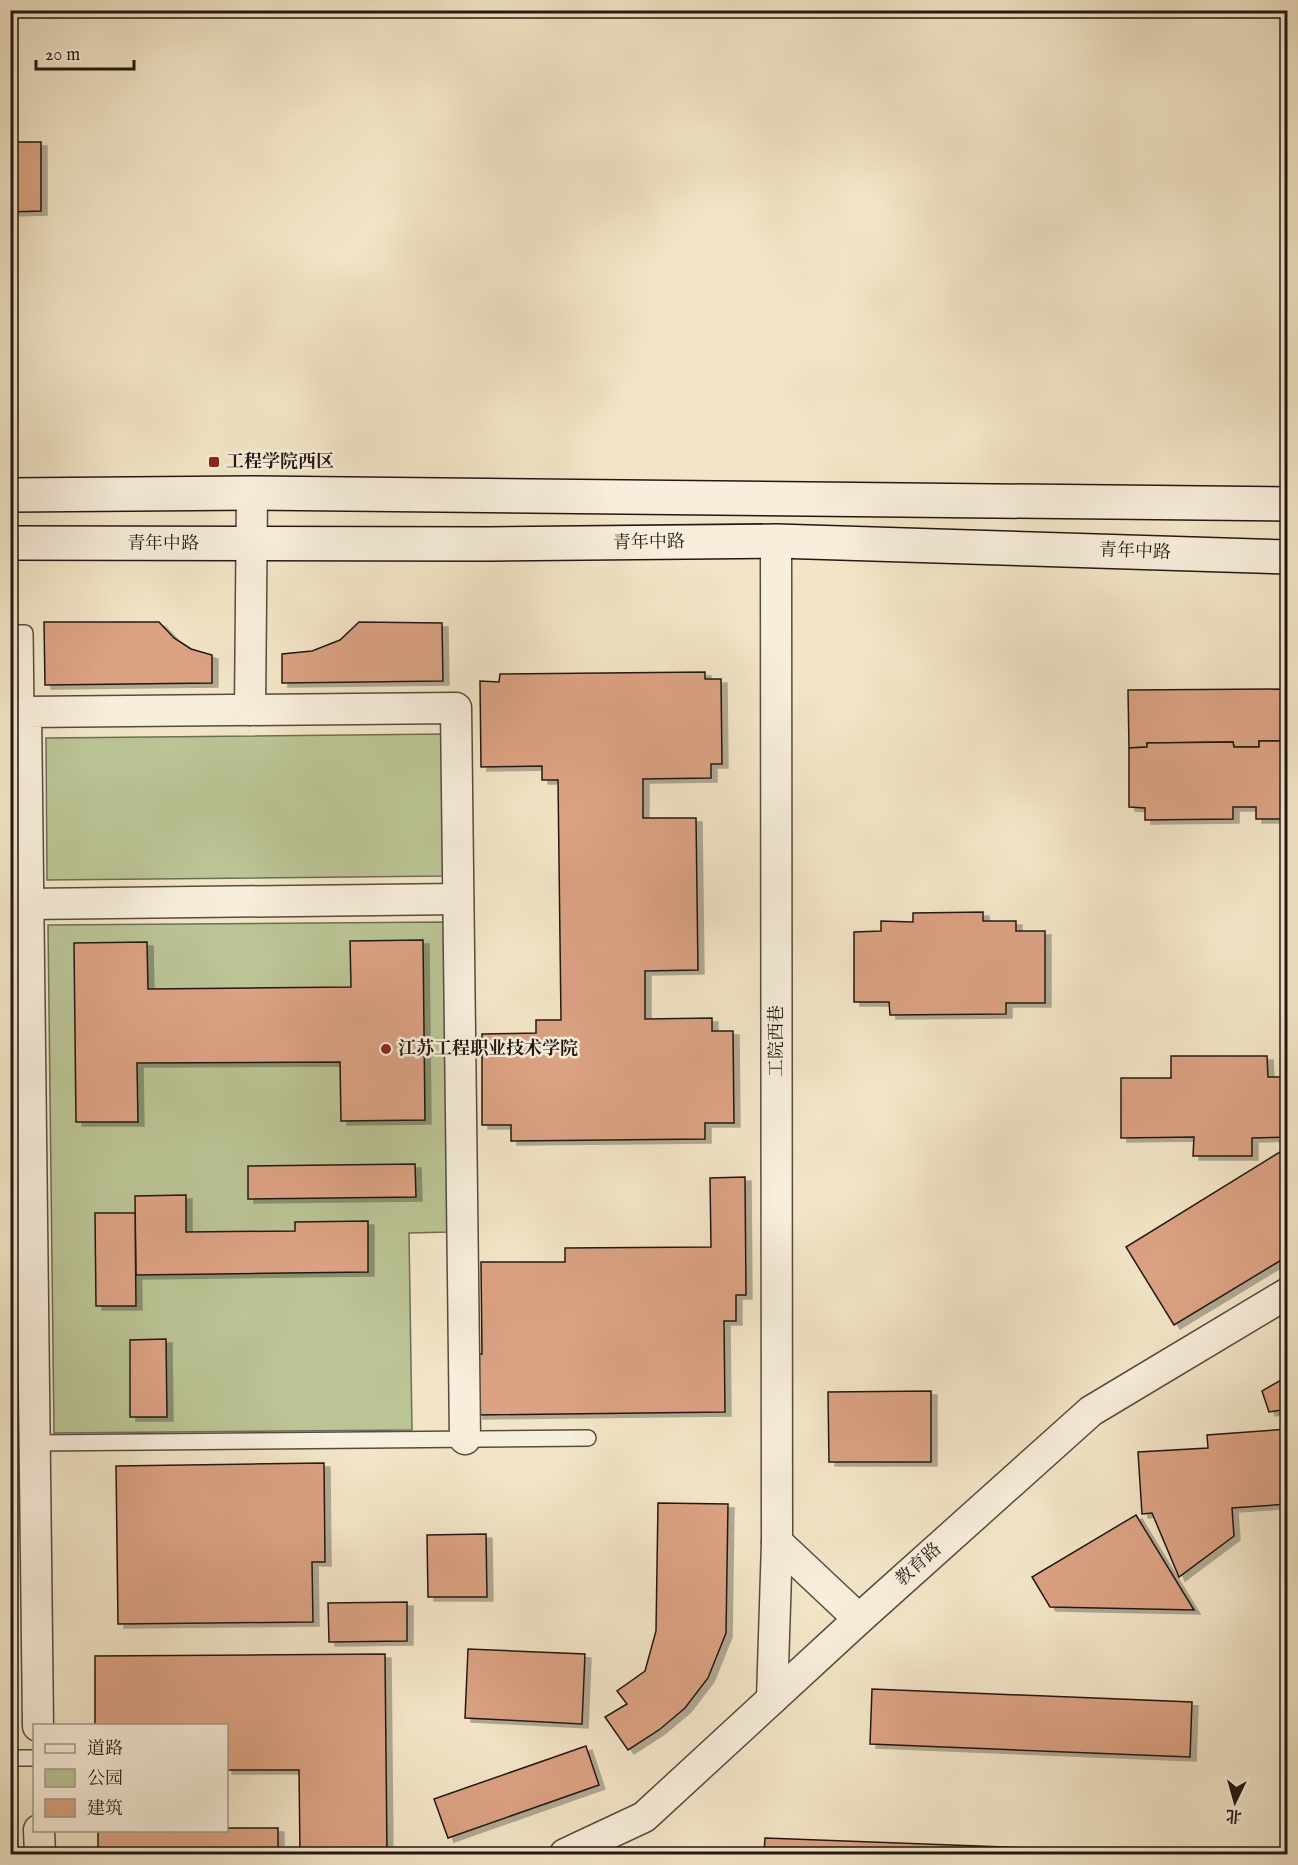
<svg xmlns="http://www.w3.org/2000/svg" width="1298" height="1865" font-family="'IM FELL English','Noto Serif SC',serif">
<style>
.green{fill:#bbc495;stroke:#6f6e54;stroke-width:1.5}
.building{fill:#dba283;stroke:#231813;stroke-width:1.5;filter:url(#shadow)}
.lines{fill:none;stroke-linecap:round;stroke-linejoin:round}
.lane-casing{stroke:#574b40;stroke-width:18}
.street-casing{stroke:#574b40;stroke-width:33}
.secondary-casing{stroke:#231813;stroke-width:36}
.lane{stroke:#f7eedb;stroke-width:15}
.street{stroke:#f7eedb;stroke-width:30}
.secondary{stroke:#f7eedb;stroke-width:33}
.poi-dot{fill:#8f2418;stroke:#f7eedb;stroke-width:2}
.labels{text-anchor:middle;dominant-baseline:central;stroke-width:5;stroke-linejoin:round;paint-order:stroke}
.poi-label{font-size:18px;font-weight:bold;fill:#231813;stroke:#f7eedb;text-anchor:start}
.street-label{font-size:18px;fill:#231813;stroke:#f7eedb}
</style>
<defs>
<filter id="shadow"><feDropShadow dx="6" dy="4" stdDeviation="0" flood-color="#0004"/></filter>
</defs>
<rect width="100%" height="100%" fill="#f2e5c7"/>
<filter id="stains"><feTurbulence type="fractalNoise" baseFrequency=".00333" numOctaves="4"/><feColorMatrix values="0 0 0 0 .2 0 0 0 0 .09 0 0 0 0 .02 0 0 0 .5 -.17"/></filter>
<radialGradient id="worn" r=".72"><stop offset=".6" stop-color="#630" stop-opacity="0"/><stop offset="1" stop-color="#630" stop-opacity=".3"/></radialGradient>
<g class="green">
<path d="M444,734L445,876L47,880L46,738Z"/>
<path d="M446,922L449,1232L409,1233L412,1430L54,1433L48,925Z"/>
<path d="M11,948H27L30,1187H11Z"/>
<path d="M11,1271H15L16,1404H10Z"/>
</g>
<g class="building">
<path d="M10,142H41V211L10,212Z"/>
<path d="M44,622H159L174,638L191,649L212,655V683L45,685Z"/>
<path d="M359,622L442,623L443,681L282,683V654L312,651L340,640Z"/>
<path d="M705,672V679H721L722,764H711V778L643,779V818H696L698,970L645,971V1019L712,1018V1031H733L734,1123H705V1139L511,1141V1125H482V1034L536,1033V1020H561L558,780H542V766L481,767L480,681L499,682L500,674Z"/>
<path d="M1288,689V741H1259V747H1234L1233,742L1147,743V747L1129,748L1128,690Z"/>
<path d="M1259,741H1288V819H1256V807H1233V819L1145,820V808L1129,807V748L1147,747V743L1233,742L1234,747H1259Z"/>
<path d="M983,912V921H1016V931H1045V1003H1006V1014L890,1015L889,1002H854V932L881,931V921L913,922V913Z"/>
<path d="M423,940L425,1120L341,1121L340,1062L137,1063L138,1122H76L74,943L147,942L148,989L351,987L350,941Z"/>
<path d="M1171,1056H1267L1268,1077H1288V1137L1252,1138V1156H1193L1194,1137L1121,1138V1078H1171Z"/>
<path d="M1288,1147V1256L1174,1325L1126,1247Z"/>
<path d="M415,1164L416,1197L248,1199V1166Z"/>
<path d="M745,1177L746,1295H736V1321H724L725,1412L477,1415V1354H482L481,1262H565V1248L711,1247L710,1178Z"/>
<path d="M186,1195V1232L295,1231V1222L368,1221V1272L136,1275L135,1196Z"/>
<path d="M95,1213H135L136,1306H96Z"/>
<path d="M166,1339L167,1417H130V1340Z"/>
<path d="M1288,1376V1409L1269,1412L1262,1391Z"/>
<path d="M931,1391V1462H829L828,1392Z"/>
<path d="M1288,1429V1504L1232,1508L1234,1536L1179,1577L1152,1513L1142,1514L1138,1452L1208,1448L1207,1435Z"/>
<path d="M324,1463L325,1562H312L313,1622L118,1624L116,1466Z"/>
<path d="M658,1503L728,1504L726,1633L708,1678L685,1708L659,1730L628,1750L605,1717L627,1704L617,1691L645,1671L656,1631Z"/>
<path d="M1136,1515L1194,1610L1050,1607L1032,1577Z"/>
<path d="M486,1534L487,1597H428L427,1535Z"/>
<path d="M407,1602V1641L329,1642L328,1603Z"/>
<path d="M468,1649L585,1654L582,1724L465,1718Z"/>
<path d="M385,1654L387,1854H300L299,1770H226V1726H95V1656Z"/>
<path d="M872,1689L1192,1702L1190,1757L870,1744Z"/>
<rect x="1283" y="1704" width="5" height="40"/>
<path d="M586,1746L599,1785L448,1838L434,1799Z"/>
<path d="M226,1828H278V1854H98V1830H226Z"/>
<path d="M765,1838L1030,1848V1854H764Z"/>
<path d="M1061,1850L1169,1854H1061Z"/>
</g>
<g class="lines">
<defs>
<g id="lane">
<path d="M10,633H25L26,712"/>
<path d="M35,1443L588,1438"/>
<path d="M10,1758H34"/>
</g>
<g id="street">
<path d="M250,710L252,493"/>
<path d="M29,904L458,899"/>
<path d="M777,1542L859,1619"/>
<path d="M772,1699L777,1542L776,541"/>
<path d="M38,1726L26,712L456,708L465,1439"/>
<path d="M39,1830L40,1854"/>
<path d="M565,1854L644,1817L859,1619L1091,1411L1288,1293"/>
</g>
<g id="secondary">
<path d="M10,495L252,493L1288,504"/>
<path d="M10,543L490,544L776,541L1288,557"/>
</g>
</defs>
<use href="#lane" class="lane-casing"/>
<use href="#street" class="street-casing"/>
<use href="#secondary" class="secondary-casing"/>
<use href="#lane" class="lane"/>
<use href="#street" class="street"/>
<use href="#secondary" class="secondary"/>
</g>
<g class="poi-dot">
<rect x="208" y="456" width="12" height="12" rx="3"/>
<circle cx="386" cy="1049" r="6"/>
</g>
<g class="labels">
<g class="poi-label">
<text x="226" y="462">工程学院西区</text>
<text x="398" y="1049">江苏工程职业技术学院</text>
</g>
<g class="street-label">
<text transform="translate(649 543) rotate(-1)">青年中路</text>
<text x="163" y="544">青年中路</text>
<text transform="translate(1135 552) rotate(2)">青年中路</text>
<text transform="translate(777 1041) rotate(-90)">工院西巷</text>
<text transform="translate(919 1565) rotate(-42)">教育路</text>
</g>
</g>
<rect width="1298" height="1865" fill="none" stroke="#f2e5c7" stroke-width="36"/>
<rect x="12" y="12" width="1274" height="1841" fill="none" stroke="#231813" stroke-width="3"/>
<rect x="18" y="18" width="1262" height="1829" fill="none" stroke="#231813" stroke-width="1.5"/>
<rect x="33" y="1724" width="195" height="108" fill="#f7eedb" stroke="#a2988b" stroke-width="1.5"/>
<rect x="45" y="1744" width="30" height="9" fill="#f7eedb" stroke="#a2988b" stroke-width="1.5"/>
<text x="87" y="1754" font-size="18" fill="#231813">道路</text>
<rect x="45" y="1769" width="30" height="18" fill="#bbc495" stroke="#a2988b" stroke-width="1.5"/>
<text x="87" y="1784" font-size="18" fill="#231813">公园</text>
<rect x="45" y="1799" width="30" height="18" fill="#dba283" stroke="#a2988b" stroke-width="1.5"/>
<text x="87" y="1814" font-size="18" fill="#231813">建筑</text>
<g transform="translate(1235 1802) rotate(185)" stroke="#f7eedb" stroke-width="4.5" paint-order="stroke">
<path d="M0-4.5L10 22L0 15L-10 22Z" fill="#231813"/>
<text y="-9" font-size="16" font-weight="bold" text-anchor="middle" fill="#231813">北</text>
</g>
<path d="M36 60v9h98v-9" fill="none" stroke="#231813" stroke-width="3"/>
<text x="45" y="60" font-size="18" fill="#231813" stroke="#f7eedb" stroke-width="4.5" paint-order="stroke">20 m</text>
<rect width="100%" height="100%" filter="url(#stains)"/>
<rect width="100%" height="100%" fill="url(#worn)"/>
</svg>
